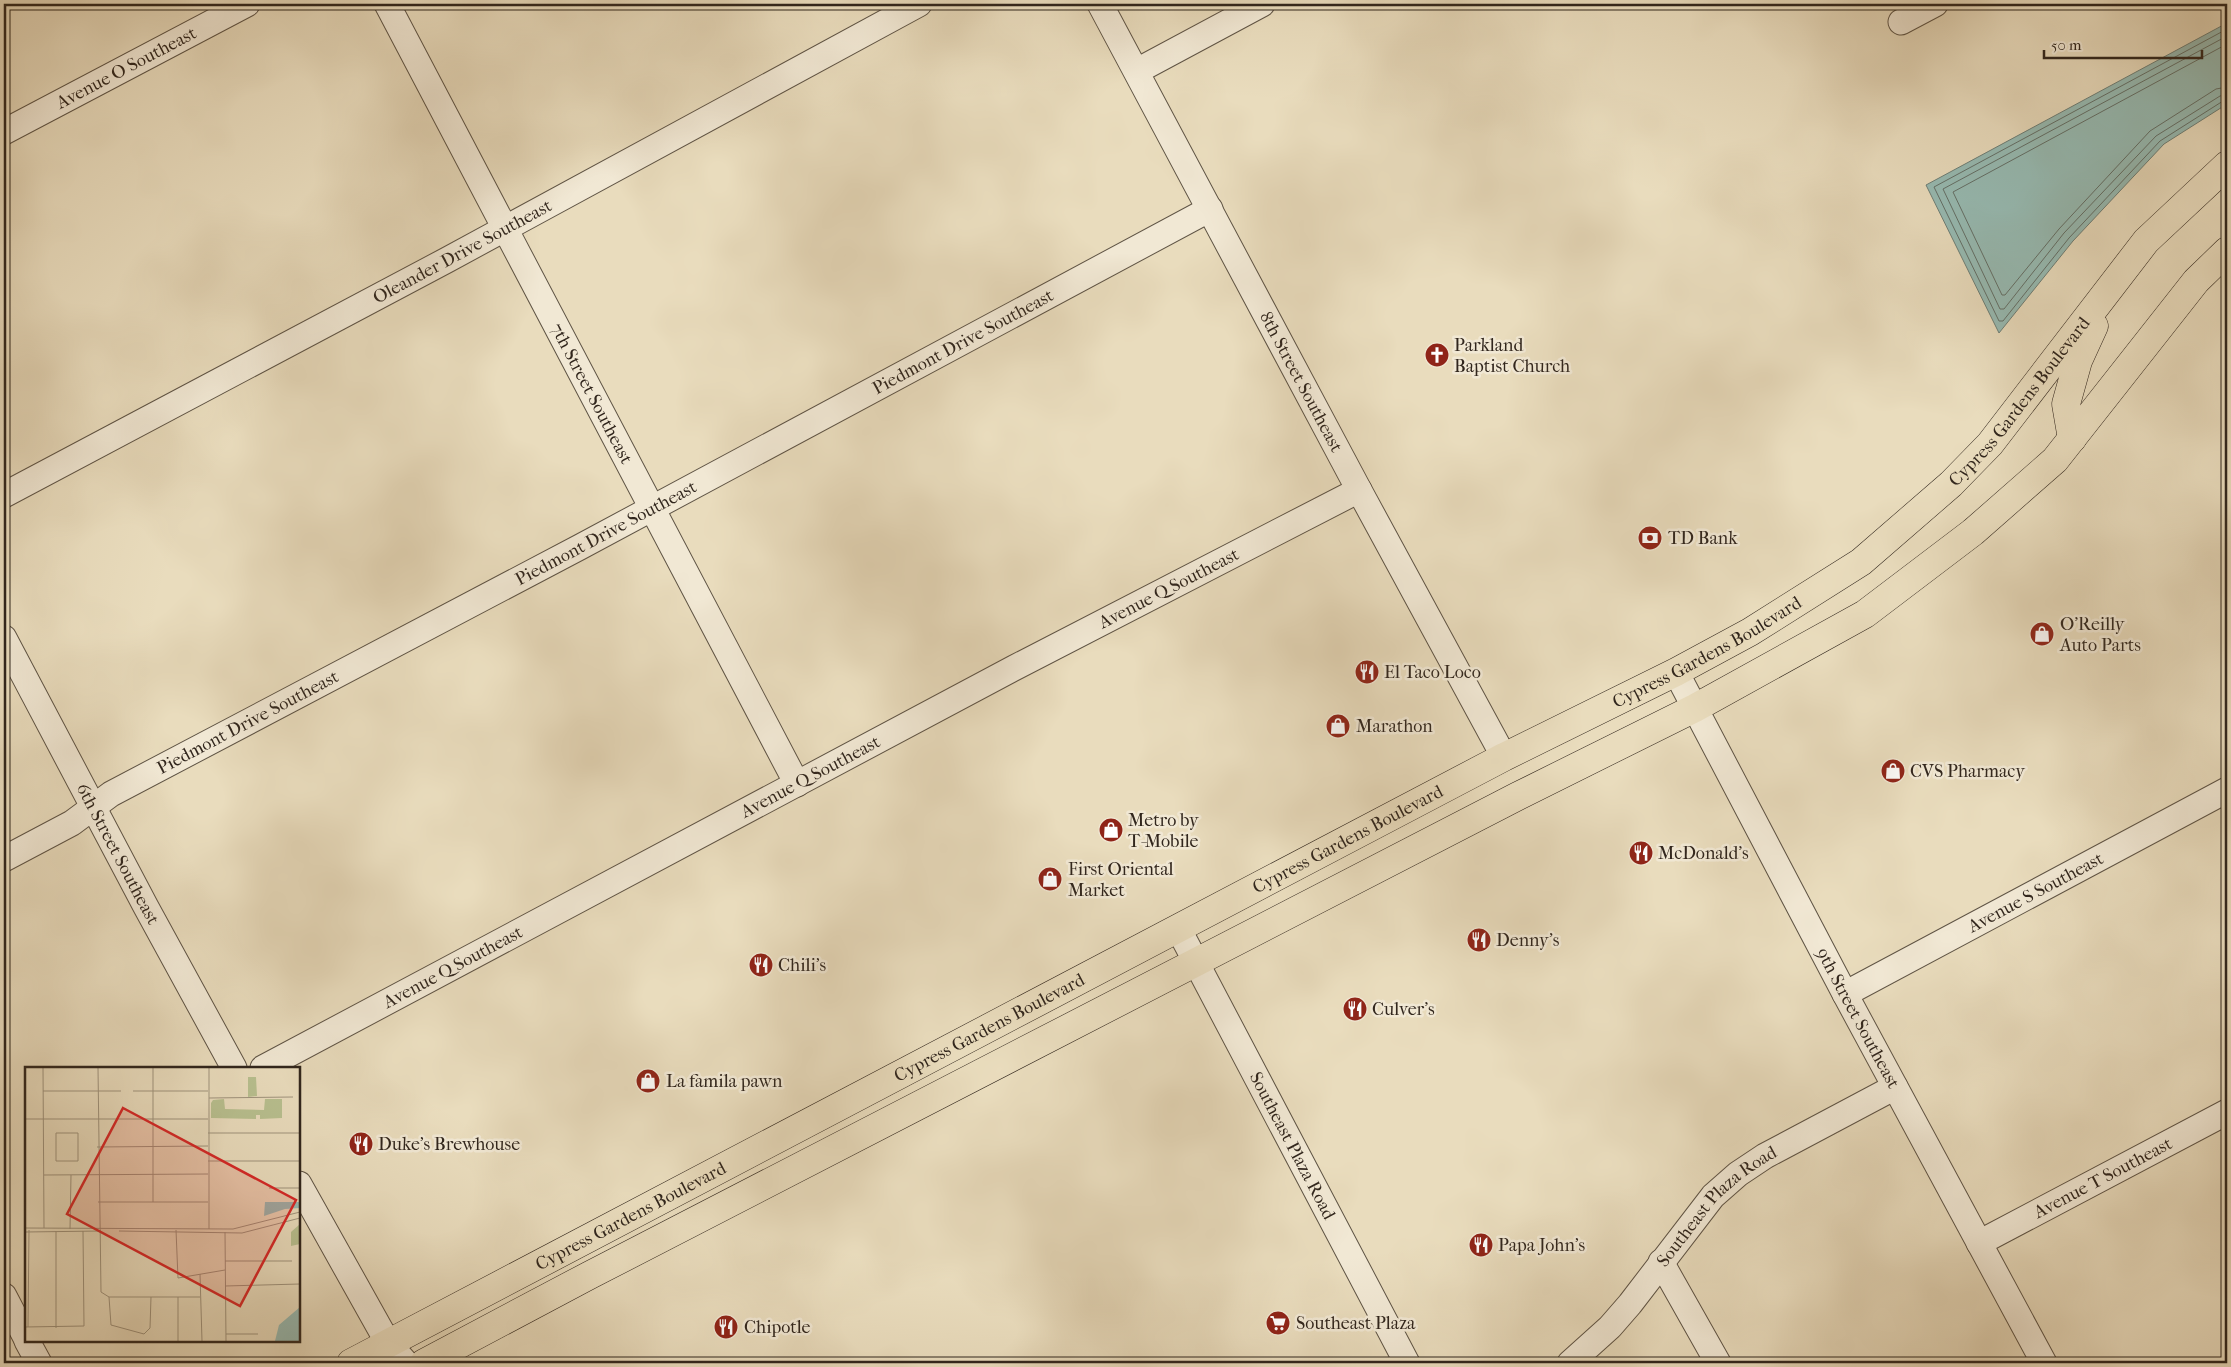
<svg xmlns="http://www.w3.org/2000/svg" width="2231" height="1367" viewBox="0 0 2231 1367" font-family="'IM FELL French Canon',serif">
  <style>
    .water { fill: #97bbb3; stroke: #6e7f77 }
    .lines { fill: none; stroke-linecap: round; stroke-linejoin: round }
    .shore { stroke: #647068; stroke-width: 1 }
    .minor-casing { stroke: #5f5445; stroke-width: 27 }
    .major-casing { stroke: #31261d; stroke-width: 29 }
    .minor { stroke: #f1e8d4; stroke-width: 25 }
    .major { stroke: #e9dcbd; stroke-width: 28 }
    .labels { text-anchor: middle; stroke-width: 5; stroke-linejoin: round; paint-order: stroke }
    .street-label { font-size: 18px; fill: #31261d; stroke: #f1e8d4 }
    .poi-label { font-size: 18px; fill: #31261d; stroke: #f1e8d4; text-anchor: start }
    .inset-road { fill: none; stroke: #9f937d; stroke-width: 1 }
    .view { fill: #d62828; fill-opacity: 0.15; stroke: #d62828; stroke-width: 2.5 }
    .inset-edge { fill: none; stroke: #31261d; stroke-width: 2.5 }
  </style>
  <rect width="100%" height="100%" fill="#e9dcbd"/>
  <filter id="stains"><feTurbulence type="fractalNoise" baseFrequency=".004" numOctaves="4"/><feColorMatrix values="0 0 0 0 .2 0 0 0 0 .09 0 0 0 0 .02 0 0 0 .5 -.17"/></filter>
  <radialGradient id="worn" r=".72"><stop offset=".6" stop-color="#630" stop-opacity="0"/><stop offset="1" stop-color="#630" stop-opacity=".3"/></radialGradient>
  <path class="water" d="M2227,23V104L2164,144L2073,241L1999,333L1926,185Z"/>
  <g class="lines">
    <path class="shore" d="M2227,29L1934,187L1999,321H2003L2069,238L2160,141L2223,101H2227
      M2227,36L1943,189L2000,309H2004L2064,233L2156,136L2220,96L2227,94
      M2227,44L1953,192L2002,295H2005L2059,229L2150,131L2216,89L2227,87"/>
    <defs>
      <g id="minor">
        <path id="s1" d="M387,4L797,784"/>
        <path id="s2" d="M1100,4L1359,490L1504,757"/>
        <path d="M1901,22L1935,4"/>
        <path d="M1137,71L1262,4"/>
        <path id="s3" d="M4,132L247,4"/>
        <path id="s4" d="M4,495L447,260L919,4"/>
        <path id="s5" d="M4,638L146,907L234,1068"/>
        <path id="s6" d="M1676,672L1845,994L2044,1363"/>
        <path id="s7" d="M4,859L72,823L111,794L580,547L1210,209"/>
        <path id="s8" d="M1178,928L1407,1363"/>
        <path id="s9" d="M1845,994L2227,790"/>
        <path id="s10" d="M263,1068L1014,668L1359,490"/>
        <path d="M299,1184L388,1343L406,1363"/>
        <path id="s11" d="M1979,1243L2227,1112"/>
        <path d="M1661,1262L1718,1363"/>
        <path d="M4,1296L26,1338"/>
        <path d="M27,1341L39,1363"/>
        <path id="s12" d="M1570,1363L1610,1327L1630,1304L1713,1196L1738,1174L1765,1156L1895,1087"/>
      </g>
      <g id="major">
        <path d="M2072,439L2066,404L2078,361L2094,326"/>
        <path id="s13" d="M351,1363L1504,757L1676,672L1750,632L1861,562L1951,484L1990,444L2146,241L2227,165"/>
        <path d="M424,1363L590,1275L1518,796L1695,708L1865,614L1973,532L2055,460L2196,281L2227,251"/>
      </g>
    </defs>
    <use href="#minor" class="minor-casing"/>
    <use href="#major" class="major-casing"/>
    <use href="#minor" class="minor"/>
    <use href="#major" class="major"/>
  </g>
  <defs>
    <symbol id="church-disc" viewBox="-11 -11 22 22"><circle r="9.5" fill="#8f2418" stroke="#f1e8d4"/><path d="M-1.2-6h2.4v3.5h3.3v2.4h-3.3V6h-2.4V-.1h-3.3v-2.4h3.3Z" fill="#fff"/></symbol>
    <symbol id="bank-disc" viewBox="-11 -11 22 22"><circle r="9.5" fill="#8f2418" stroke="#f1e8d4"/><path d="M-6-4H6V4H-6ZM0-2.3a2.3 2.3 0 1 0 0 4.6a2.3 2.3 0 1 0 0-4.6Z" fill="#fff"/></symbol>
    <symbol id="shop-disc" viewBox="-11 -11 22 22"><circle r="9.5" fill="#8f2418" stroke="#f1e8d4"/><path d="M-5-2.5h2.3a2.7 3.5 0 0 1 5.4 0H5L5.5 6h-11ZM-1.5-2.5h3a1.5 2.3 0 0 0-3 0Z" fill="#fff"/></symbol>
    <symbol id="restaurant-disc" viewBox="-11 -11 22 22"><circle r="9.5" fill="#8f2418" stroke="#f1e8d4"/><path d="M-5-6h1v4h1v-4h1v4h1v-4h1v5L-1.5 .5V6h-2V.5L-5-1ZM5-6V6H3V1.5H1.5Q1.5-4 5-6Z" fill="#fff"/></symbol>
    <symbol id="supermarket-disc" viewBox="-11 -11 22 22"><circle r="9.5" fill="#8f2418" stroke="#f1e8d4"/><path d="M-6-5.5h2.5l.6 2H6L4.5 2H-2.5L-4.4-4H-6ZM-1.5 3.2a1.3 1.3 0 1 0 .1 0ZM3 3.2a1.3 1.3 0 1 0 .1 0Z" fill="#fff"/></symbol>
  </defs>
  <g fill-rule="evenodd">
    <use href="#church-disc" x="1423" y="341" width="28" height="28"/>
    <use href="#bank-disc" x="1636" y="524" width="28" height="28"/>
    <use href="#shop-disc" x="2028" y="620" width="28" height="28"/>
    <use href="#restaurant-disc" x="1353" y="658" width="28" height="28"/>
    <use href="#shop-disc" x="1324" y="712" width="28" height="28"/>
    <use href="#shop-disc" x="1879" y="757" width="28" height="28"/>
    <use href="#shop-disc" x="1097" y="816" width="28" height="28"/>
    <use href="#restaurant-disc" x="1627" y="839" width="28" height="28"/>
    <use href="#shop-disc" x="1036" y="865" width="28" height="28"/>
    <use href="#restaurant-disc" x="1465" y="926" width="28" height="28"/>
    <use href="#restaurant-disc" x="747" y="951" width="28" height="28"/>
    <use href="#restaurant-disc" x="1341" y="995" width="28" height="28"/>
    <use href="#shop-disc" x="634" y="1067" width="28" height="28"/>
    <use href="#restaurant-disc" x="347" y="1130" width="28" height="28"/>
    <use href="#restaurant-disc" x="1467" y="1231" width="28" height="28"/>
    <use href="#supermarket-disc" x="1264" y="1309" width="28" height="28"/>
    <use href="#restaurant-disc" x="712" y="1313" width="28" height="28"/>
  </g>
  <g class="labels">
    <g class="street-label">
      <text dy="6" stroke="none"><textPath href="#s3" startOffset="138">Avenue O Southeast</textPath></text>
      <text dy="6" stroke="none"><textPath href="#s4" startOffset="519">Oleander Drive Southeast</textPath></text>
      <text dy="6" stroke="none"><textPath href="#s7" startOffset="1090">Piedmont Drive Southeast</textPath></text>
      <text dy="6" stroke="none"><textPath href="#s2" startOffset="428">8th Street Southeast</textPath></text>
      <text dy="6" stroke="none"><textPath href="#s1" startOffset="440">7th Street Southeast</textPath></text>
      <text dy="6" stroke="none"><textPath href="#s13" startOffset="1936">Cypress Gardens Boulevard</textPath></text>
      <text dy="6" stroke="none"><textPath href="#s7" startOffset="685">Piedmont Drive Southeast</textPath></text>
      <text dy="6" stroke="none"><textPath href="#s10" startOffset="1025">Avenue Q Southeast</textPath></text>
      <text dy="6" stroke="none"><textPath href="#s13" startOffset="1531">Cypress Gardens Boulevard</textPath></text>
      <text dy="6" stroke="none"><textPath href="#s7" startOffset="280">Piedmont Drive Southeast</textPath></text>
      <text dy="6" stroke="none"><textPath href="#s10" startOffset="620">Avenue Q Southeast</textPath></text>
      <text dy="6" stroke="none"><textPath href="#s13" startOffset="1126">Cypress Gardens Boulevard</textPath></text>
      <text dy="6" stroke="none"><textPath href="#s5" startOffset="244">6th Street Southeast</textPath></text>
      <text dy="6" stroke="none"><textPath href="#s9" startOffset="216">Avenue S Southeast</textPath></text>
      <text dy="6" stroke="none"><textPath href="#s10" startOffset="215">Avenue Q Southeast</textPath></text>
      <text dy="6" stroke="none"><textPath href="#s6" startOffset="391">9th Street Southeast</textPath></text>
      <text dy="6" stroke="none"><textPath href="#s13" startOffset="721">Cypress Gardens Boulevard</textPath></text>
      <text dy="6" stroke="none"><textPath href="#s8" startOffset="246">Southeast Plaza Road</textPath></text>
      <text dy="6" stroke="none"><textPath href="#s11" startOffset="140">Avenue T Southeast</textPath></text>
      <text dy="6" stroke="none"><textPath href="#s12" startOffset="216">Southeast Plaza Road</textPath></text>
      <text dy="6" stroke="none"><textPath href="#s13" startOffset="316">Cypress Gardens Boulevard</textPath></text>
    </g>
    <g class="poi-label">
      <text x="1454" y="351">Parkland<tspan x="1454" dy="21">Baptist Church</tspan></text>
      <text x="1668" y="544">TD Bank</text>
      <text x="2060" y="630">O'Reilly<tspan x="2060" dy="21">Auto Parts</tspan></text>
      <text x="1384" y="678">El Taco Loco</text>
      <text x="1356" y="732">Marathon</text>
      <text x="1910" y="777">CVS Pharmacy</text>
      <text x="1128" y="826">Metro by<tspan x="1128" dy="21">T-Mobile</tspan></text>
      <text x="1658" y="859">McDonald's</text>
      <text x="1068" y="875">First Oriental<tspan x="1068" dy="21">Market</tspan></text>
      <text x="1496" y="946">Denny's</text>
      <text x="778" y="971">Chili's</text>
      <text x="1372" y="1015">Culver's</text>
      <text x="666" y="1087">La famila pawn</text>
      <text x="378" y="1150">Duke's Brewhouse</text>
      <text x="1498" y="1251">Papa John's</text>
      <text x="1296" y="1329">Southeast Plaza</text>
      <text x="744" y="1333">Chipotle</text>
    </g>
  </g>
  <g transform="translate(25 1067)">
    <rect width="275" height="275" fill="#e9dcbd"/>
    <path d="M223,10H231L232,29L223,30ZM199,32L200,42L239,43L240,32H257V51L235,52V48H231V52L186,51V36L188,33ZM275,157V177L266,179V165Z" fill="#b8c090"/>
    <path d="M240,135H275V141L260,142L239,149ZM275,240V274H250L254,258Z" fill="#97bbb3"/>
    <path class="inset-road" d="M18,1L19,161M73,1L76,225L84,230H175M184,1V162M18,24H96M108,24H183M184,31L268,30M0,52H183M31,66H53V94H31ZM183,66H275M72,80L183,79M183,94H275M19,108L183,107M244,121H275M73,135H183M128,135V1M0,161L208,162L275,145M45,162L46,108M151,163L153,211L200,203M31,164V261M94,164L217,166L275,151M0,165L76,164M200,165L201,274M200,194H267M175,207L177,274M200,219L275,217M84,230L86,258L119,267L125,261L126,230M153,230V274M0,260L59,259L58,164M3,260L4,163M201,267H233"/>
    <path class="view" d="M98,41L271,133L215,239L42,147Z"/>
    <rect width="275" height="275" class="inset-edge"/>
  </g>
  <rect width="2231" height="1367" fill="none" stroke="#e9dcbd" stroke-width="20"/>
  <rect x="5" y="5" width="2221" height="1357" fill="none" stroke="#31261d" stroke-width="2.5"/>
  <rect x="10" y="10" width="2211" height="1347" fill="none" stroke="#31261d"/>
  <path d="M2044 50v8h158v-8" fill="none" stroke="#31261d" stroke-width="2.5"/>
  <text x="2051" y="50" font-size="15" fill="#31261d" stroke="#f1e8d4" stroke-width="4" paint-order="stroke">50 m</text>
  <rect width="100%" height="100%" filter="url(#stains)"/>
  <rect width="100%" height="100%" fill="url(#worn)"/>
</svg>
